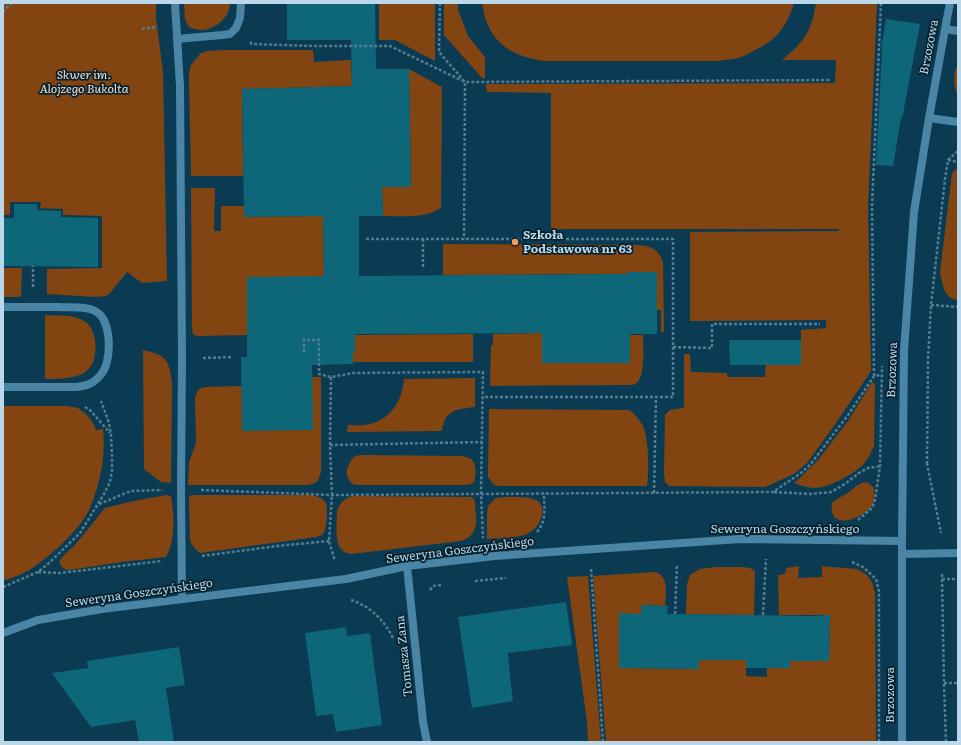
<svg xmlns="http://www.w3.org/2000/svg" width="961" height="745" viewBox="0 0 961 745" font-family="Literata,serif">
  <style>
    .green { fill: #824512 }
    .building { fill: #0e6778 }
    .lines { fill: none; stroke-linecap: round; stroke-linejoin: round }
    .path { stroke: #537c91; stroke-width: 2.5; stroke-dasharray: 3 2; stroke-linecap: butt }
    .service { stroke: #4a85a6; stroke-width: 8 }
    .minor { stroke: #4a85a6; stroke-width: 8 }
    .tertiary { stroke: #4a85a6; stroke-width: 8 }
    .poi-dot { fill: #fd9c55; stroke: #07212e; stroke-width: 1.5 }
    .labels { text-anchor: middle; stroke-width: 3.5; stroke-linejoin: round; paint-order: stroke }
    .street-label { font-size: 12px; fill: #bad8ea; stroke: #07212e }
    .park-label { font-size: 12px; font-style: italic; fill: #f5dccc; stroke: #07212e }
    .poi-label { font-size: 12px; font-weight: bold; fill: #bad8ea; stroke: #07212e; text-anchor: start }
  </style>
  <rect width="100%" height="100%" fill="#0b3b52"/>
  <path class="green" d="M3,3H156V18L163,72L167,281L142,283L127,272L110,293L106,296L95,297L47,294V269L102,268V216L63,215V209L40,208L41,202H10V215H3Z
    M184,3H230C230,17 216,29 202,30C198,30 193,28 189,27L185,20Z
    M379,3H435V61L395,40H379Z
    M444,3H458V10L468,36L485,57V78H482L444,35Z
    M482,3H794C786,28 777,40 753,51C747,55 740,58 733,59C728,60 722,60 717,61H545C509,56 487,41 482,3Z
    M816,3H877L868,207L871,371L834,426L807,463L794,474L765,487L669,486L665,482L664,473L665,415L670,410L683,408L684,406V354H690L691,372L727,373V377H765L766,365H801V330L826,328V320L690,321V232L838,231L839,229H551V93L487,92L486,84L835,83L836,60H782C804,42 812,31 816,3Z
    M226,50H313L314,62L351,60L352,86L242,89L243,176H191L189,82V74L191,65L200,54L207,51Z
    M958,63V96C953,84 953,75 958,63Z
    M409,69L442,87L441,208C424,219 402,216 383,216L382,187L411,186Z
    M958,167V301L949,297L944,290L940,273L952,173Z
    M191,188H215L214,231H221V206H244V217L323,216L324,276L247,335L197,336L193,334L192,328Z
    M443,244L639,245C651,246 660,250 663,263L664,332H661V310H657L656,272H627V274L443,275Z
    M3,268H22L21,296L18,297H3Z
    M45,315C59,316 76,314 87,323C97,332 98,355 91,366C89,369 85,373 82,374C70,379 57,379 45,379Z
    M542,333V363H630V335H643C643,345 646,379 635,384C634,385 630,385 629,385L490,386L491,345H493V334Z
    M473,334V362H353V352H355V335Z
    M143,350C166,355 169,359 172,382L171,483L161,482L144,469Z
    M312,377H321V472C318,481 318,483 308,485H188L189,462L196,443L195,398L196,394L199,389L205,387L242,386Z
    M475,378V407C457,409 444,410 442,431L347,432L348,425C353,425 359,426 364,425C389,422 402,403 404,379Z
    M872,382L874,383L875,385L874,446C871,453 868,459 863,465C853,474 829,488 815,488C808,488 800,485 794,483L801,477L818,460L848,421Z
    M3,406H68L78,408L86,414L92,421L96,430L103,429C106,456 100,485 89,510C79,531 50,556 31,569C23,574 12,578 3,581Z
    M489,409L629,410C634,413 640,420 643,426C649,440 649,471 647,486H500L494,485L488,477Z
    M361,455L461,456C464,457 468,457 471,459C477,464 476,475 474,482L471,484L466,485H357L353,484C345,478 345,469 351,461C351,460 354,457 355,456C356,456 361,455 361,455Z
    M867,482L871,485L874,488C874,493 875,499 873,504C866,518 827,533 832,503C836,499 841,497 846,494C854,490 856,483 867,482Z
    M166,495L171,496C174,516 176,538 166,557L122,562L69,570H66L61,566L59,562L63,556L75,545L105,508L134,501Z
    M191,495H312C317,496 323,498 326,503C328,509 327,531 322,535C321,536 317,536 316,537L200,553C195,549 192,546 190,540L189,498Z
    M352,496L471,497L474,499L475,503C476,520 480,535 461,541L351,554C348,553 344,553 342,550C334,543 337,521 337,511C340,503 344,499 352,496Z
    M505,497C513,497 529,496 536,500C549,507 540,527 529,533C521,538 497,538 487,539V514L488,506L496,498Z
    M799,566L798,578L822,577V566L857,569L867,575L872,582L875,593L876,742H606L593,576L656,572C669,577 666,594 665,606L641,605V614H619V668L698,669L699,660H746V676L767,677V668H789V661H829L830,615H779L778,575L785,574L786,568Z
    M715,567H742L750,568L755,571L754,615L686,614L687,584L690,575L700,569Z
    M588,576L601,742H588L587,722L567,577Z"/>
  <path class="building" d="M287,3H375L376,69H409L411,187H382L383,216H359V276L627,274V272H657V334H630V363H542V333L355,334V352H353V364L312,365L313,430L242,431L241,357H247V277L324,276L323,216L244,217L242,89L352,86L351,40H287Z
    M886,19L920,24L902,119L901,118L893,166L876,165L882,49H881Z
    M14,204H37V210L61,211V217L98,218V267L3,266V218H14Z
    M729,340H801V365H730Z
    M566,602L572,645L508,653L510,677L513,701L472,708L458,617Z
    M641,605L668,606L667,614L811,616L830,615L829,661H790V668H746V660H699V669L619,668V613L641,614Z
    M346,627L347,636L370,633L382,725L336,732L333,714L316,716L305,633Z
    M179,647L185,685L166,688L174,742H139L135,720L91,727L52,673L88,668L87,661Z"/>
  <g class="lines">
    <path class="path" d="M440,3L439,52L465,82L830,80
      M3,12L12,3
      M142,29L157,27
      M250,42L252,44L313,46H390L465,82L464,239
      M948,160L958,151
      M366,239H673V397H483
      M423,239V268
      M33,287V266
      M931,305L958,307
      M673,347L712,348V324H820
      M304,352V340H319V374L331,377L353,373L483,372L481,493L483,538
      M203,358L232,357
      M874,376L872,206L881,3
      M331,377L330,445L332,495L329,541L335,561
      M85,407L90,410L110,433
      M330,445L482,442
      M926,464H927L941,533
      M927,464L928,359L931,305L945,179L948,160L958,162
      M201,490L332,495L773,492L801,473L810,465L848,415L874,376L881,375
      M774,492L810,494L831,492L845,484L859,473L868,468L881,466
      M654,493L656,397
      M99,504L131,491L162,490
      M858,520L872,508L875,500L880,466L882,366
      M537,532C547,520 544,508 544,493
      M202,556L277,546L329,541
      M852,562L863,567L876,579L879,591V742
      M591,569L603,742
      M38,572L60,573L162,561
      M942,574V579H958
      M942,579L944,683L946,742
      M475,581L506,578
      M3,587L38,572L49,563L80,533L104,494L110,482L112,471V456L111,435L109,423L101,401
      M430,590L433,586L441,585
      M351,600C370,606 384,620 393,638
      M675,614L677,564
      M763,615L766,559
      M944,683H958"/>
    <path class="service" d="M175,3L180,86L182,358L181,490L182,599
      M945,29L958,31
      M177,39L222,35L230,34L236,28L240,18L241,3
      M3,307C22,307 40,307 59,307C70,308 85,306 95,311C112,319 112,360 102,373C95,383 87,386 76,387H3"/>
    <path class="minor" d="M929,118L958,122
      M902,554L958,553
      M407,566L423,722L427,742
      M3,633L38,620L102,609L346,579L407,566L495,556L740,539L902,541"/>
    <path class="tertiary" d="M902,742V541L904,351L914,212L929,118L945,29L950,3"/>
  </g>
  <circle class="poi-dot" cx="515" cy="242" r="4"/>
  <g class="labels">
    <g class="street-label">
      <text transform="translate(929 47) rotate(-79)" y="4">Brzozowa</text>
      <text transform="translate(892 370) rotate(-88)" y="4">Brzozowa</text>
      <text x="785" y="533">Seweryna Goszczyńskiego</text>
      <text transform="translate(460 550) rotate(-7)" y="4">Seweryna Goszczyńskiego</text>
      <text transform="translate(139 593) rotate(-8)" y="4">Seweryna Goszczyńskiego</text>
      <text transform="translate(404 656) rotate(-96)" y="4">Tomasza Zana</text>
      <text transform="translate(890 695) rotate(-90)" y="4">Brzozowa</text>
    </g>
    <g class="park-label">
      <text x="84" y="79">Skwer im.<tspan x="84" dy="14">Alojzego Bukolta</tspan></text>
    </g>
    <g class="poi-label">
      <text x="523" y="239">Szkoła<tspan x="523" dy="14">Podstawowa nr 63</tspan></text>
    </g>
  </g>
  <rect width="961" height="745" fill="none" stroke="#bad8ea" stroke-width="8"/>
</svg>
